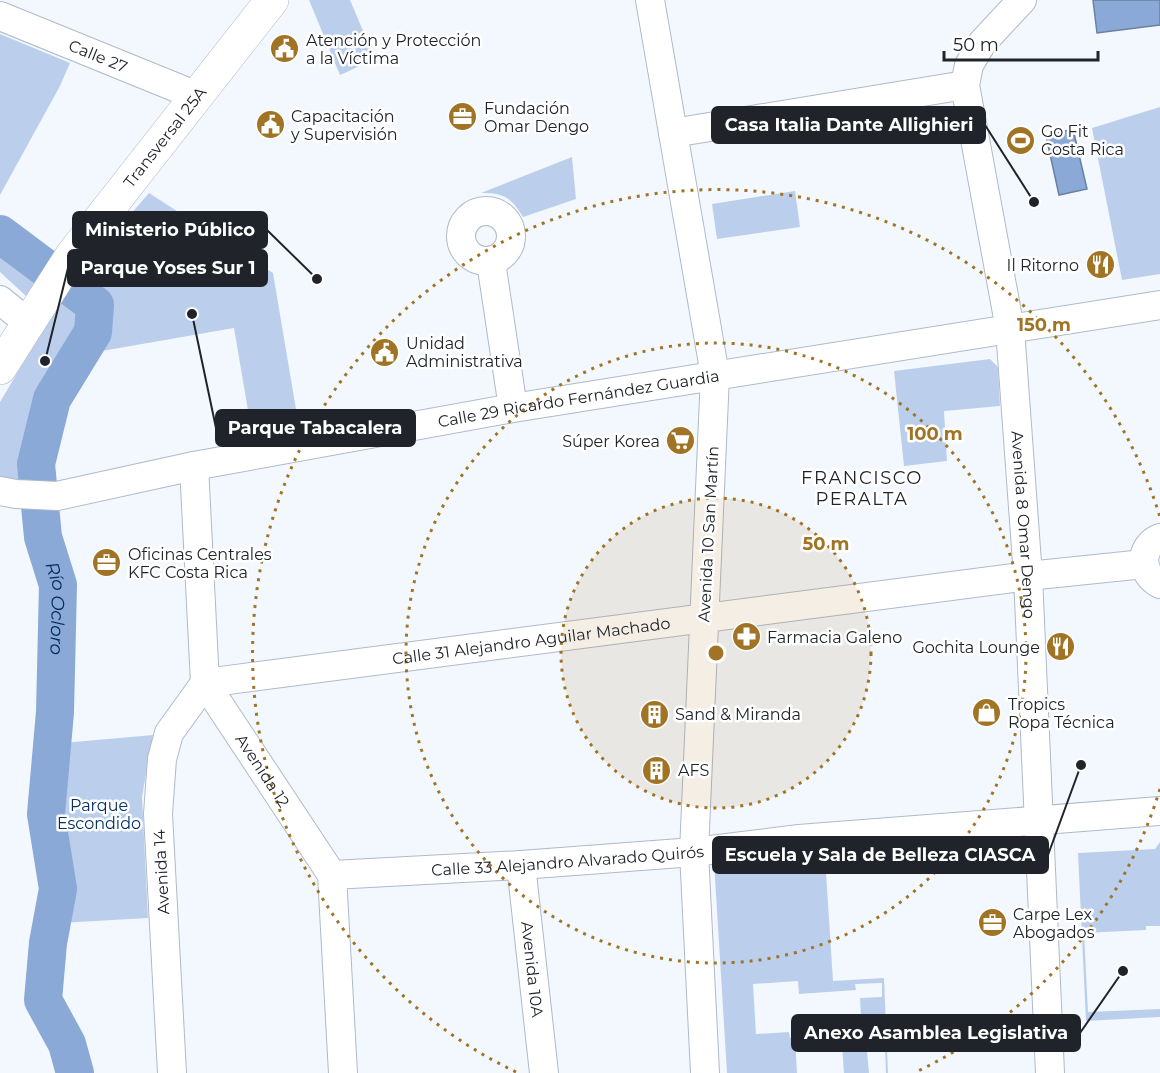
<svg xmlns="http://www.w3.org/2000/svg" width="1160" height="1073" viewBox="0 0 1160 1073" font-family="Montserrat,sans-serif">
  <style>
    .green { fill: #bbcfec }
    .water { fill: #8aa9d6; stroke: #6a81a2; stroke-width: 1.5 }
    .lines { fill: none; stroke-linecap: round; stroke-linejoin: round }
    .river { stroke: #8aa9d6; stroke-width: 38 }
    .minor-casing { stroke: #afbac9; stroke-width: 30 }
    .major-casing { stroke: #afbac9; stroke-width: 34 }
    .minor { stroke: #fff; stroke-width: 28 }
    .major { stroke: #fff; stroke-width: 33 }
    .ring { fill: none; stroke: #a17425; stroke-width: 3; stroke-dasharray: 3 6 }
    .labels { text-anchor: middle; stroke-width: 5; stroke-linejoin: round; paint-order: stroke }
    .poi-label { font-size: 16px; fill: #20242a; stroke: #fff; text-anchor: start }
    .street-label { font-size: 16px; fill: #20242a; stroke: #fff }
    .park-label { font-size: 16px; fill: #052f64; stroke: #fff }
    .neighbourhood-label { font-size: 18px; letter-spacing: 1.5px; fill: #20242a; stroke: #fff }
    .water-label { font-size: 18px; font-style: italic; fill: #00295d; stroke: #fff }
    .centre { fill: #a17425; stroke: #fff; stroke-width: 3 }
    .ring-label { font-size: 18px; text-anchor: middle; font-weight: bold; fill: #a17425; stroke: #fff; stroke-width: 5; stroke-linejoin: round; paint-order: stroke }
    .leader { fill: none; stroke: #20242a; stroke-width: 2 }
    .callout-dot { fill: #20242a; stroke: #fff; stroke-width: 2 }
    .callout { fill: #20242a; stroke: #20242a; stroke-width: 2 }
    .callout-label { font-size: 18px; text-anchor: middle; font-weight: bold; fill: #fff }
  </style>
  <rect width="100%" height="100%" fill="#f3f8fe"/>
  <path class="green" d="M309,0H350L375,59L340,75Z
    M0,34L70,63L60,86L0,195Z
    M1160,107V274L1122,280L1092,128Z
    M572,157L576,199L523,217C511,197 504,193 481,193Z
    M795,191L800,227L717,239L712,204Z
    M149,193L273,273L300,433L253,440L234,328L96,352L102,328L104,300L76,278Z
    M0,219L53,257L26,296L0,272Z
    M65,293L85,308L86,326L44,396L30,467V482L0,478V402Z
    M990,359L998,367L1000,406L944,411L947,461L904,466L894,371Z
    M153,735L142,797L148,918L60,923L68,889L55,815L63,743Z
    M1160,842V926H1146V930L1084,933L1088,1012L1160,1009V1017L1086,1021L1078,853L1155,849Z
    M825,857L833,981L884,978L888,1073H886L884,1017L861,1018L860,998L882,997V983L855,984L856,990L799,994L798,981L753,984L756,1034L789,1032L790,1038H795L797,1073H727L714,862Z
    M876,1024L878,1051L867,1052L869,1073H844L841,1032L863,1030V1025Z"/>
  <path class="water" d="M1093,0H1160V25L1097,33Z
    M1073,129L1087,189L1059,195L1046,136Z"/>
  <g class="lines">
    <path class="river" id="s1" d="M0,234L95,305L93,332L52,399L36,464L43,537L58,585L55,712L46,814L58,889L48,943L43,1000L67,1044L75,1073"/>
    <defs>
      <g id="minor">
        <path d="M650,0L715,375L694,852L705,1073"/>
        <path id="s2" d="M1022,0L982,43L969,65L965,85L1010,329L1028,576L1050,1073"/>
        <path id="s3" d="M0,16L197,96"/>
        <path d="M673,133L965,85"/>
        <circle cx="486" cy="236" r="25"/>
        <path d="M491,262L513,408"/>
        <path d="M0,300L27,322"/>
        <path id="s4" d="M194,466L205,683L332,875L343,1073"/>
        <path id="s5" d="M0,491L16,494L57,496L194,466L513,408L1160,305"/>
        <path d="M1160,538C1138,547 1140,574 1160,584"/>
        <path id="s6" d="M521,865L544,1073"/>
        <path id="s7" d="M332,875L521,865L694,852L799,839L1160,811"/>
        <path id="s8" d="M172,1073L158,814L162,759L169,733L205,683L1028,576L1144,564"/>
      </g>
      <g id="major">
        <path id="s9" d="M0,368L72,255L272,0"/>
      </g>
    </defs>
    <use href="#minor" class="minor-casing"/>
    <use href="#major" class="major-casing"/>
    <use href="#minor" class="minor"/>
    <use href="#major" class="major"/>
  </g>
  <circle cx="716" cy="653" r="155" fill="#a17425" fill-opacity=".12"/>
  <g class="ring">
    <circle cx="716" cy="653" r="155"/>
    <circle cx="716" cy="653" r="310"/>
    <path d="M1160 789A464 464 0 0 1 916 1072M516 1072A464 464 0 1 1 1160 517"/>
  </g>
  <defs>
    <symbol id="civic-disc" viewBox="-11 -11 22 22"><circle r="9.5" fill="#a17425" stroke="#fff"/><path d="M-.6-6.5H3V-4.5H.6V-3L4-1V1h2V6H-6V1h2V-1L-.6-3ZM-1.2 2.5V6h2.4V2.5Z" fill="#fff"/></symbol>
    <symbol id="office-disc" viewBox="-11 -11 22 22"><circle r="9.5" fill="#a17425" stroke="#fff"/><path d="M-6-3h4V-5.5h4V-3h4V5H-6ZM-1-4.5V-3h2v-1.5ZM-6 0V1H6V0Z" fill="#fff"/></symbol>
    <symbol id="stadium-disc" viewBox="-11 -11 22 22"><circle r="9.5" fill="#a17425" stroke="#fff"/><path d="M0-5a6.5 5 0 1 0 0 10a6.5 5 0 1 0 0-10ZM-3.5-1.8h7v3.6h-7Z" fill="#fff"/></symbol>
    <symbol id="restaurant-disc" viewBox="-11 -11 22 22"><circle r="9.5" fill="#a17425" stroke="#fff"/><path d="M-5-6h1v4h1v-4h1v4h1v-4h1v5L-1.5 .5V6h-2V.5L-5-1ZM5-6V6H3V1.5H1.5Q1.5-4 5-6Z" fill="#fff"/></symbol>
    <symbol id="supermarket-disc" viewBox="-11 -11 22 22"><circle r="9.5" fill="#a17425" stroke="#fff"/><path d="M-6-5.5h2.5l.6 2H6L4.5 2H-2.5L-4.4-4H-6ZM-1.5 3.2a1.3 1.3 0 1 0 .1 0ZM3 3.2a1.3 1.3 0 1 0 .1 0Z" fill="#fff"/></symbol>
    <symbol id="pharmacy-disc" viewBox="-11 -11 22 22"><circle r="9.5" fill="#a17425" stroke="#fff"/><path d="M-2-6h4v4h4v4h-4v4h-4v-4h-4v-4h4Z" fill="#fff"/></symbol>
    <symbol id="shop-disc" viewBox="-11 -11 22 22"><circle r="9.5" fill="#a17425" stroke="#fff"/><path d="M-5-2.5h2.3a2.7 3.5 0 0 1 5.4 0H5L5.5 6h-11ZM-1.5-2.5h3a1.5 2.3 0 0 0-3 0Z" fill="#fff"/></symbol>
    <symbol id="building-disc" viewBox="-11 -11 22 22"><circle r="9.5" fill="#a17425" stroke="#fff"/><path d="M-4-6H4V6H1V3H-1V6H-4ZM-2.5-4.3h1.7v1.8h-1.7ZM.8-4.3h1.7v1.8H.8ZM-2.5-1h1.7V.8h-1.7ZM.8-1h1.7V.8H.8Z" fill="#fff"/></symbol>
  </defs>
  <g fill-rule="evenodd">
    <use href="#civic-disc" x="268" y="32" width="33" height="33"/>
    <use href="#office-disc" x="446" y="100" width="33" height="33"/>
    <use href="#civic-disc" x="254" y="108" width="33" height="33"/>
    <use href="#stadium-disc" x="1004" y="124" width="33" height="33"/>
    <use href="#restaurant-disc" x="1084" y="248" width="33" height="33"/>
    <use href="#civic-disc" x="368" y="336" width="33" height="33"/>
    <use href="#supermarket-disc" x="664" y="424" width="33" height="33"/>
    <use href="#office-disc" x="90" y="546" width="33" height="33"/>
    <use href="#pharmacy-disc" x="730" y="620" width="33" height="33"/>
    <use href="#restaurant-disc" x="1044" y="630" width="33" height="33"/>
    <use href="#shop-disc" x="970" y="696" width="33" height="33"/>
    <use href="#building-disc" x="638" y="698" width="33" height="33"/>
    <use href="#building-disc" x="640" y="754" width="33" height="33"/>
    <use href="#office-disc" x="976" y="906" width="33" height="33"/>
  </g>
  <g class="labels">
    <g class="poi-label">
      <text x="306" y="46">Atención y Protección<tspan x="306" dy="18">a la Víctima</tspan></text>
      <text x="484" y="114">Fundación<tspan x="484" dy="18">Omar Dengo</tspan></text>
      <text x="291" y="122">Capacitación<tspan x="291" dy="18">y Supervisión</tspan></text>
      <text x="1041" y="137">Go Fit<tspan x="1041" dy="18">Costa Rica</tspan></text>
      <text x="1079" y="271" text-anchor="end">Il Ritorno</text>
      <text x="406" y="349">Unidad<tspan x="406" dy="18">Administrativa</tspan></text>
      <text x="660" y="447" text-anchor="end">Súper Korea</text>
      <text x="128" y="560">Oficinas Centrales<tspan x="128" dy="18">KFC Costa Rica</tspan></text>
      <text x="767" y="643">Farmacia Galeno</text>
      <text x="1040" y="653" text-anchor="end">Gochita Lounge</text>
      <text x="1008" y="710">Tropics<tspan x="1008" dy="18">Ropa Técnica</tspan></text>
      <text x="675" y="720">Sand &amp; Miranda</text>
      <text x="678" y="776">AFS</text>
      <text x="1013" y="920">Carpe Lex<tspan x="1013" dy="18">Abogados</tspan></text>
    </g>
    <g class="street-label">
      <text dy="6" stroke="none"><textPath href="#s3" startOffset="106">Calle 27</textPath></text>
      <text dy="6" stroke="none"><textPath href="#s9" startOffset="284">Transversal 25A</textPath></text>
      <text dy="6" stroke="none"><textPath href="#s5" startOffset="588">Calle 29 Ricardo Fernández Guardia</textPath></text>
      <text dy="6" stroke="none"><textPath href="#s2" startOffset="549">Avenida 8 Omar Dengo</textPath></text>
      <text transform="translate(708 534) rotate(-87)" y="6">Avenida 10 San Martín</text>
      <text dy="6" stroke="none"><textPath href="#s8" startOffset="732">Calle 31 Alejandro Aguilar Machado</textPath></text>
      <text dy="6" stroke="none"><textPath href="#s4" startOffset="322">Avenida 12</textPath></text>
      <text dy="6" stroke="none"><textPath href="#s7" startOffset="236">Calle 33 Alejandro Alvarado Quirós</textPath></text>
      <text transform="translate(161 872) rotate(-93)" y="6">Avenida 14</text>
      <text dy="6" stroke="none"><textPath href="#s6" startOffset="105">Avenida 10A</textPath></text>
    </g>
    <g class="park-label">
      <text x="99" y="811">Parque<tspan x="99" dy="18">Escondido</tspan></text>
    </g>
    <g class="neighbourhood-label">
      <text x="862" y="484">FRANCISCO<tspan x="862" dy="21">PERALTA</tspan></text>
    </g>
    <g class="water-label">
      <text dy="6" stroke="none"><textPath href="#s1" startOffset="438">Río Ocloro</textPath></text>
    </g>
  </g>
  <circle cx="716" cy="653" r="9" class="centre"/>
  <g class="ring-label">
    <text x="1044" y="331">150 m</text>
    <text x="935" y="440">100 m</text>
    <text x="826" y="550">50 m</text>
  </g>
  <path class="leader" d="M1034 202L985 125M317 279L267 230M45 361L68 268M192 314L216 428M1081 765L1048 855M1123 971L1080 1033"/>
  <g class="callout-dot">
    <circle cx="1034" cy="202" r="6"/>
    <circle cx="317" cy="279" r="6"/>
    <circle cx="45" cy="361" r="6"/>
    <circle cx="192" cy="314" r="6"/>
    <circle cx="1081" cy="765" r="6"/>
    <circle cx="1123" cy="971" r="6"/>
  </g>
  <g class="callout">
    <rect x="712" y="107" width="273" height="36" rx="6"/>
    <rect x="73" y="212" width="194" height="36" rx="6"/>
    <rect x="68" y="250" width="199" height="36" rx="6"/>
    <rect x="216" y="410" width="199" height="36" rx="6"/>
    <rect x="713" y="837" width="335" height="36" rx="6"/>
    <rect x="792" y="1015" width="288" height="36" rx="6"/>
  </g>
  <g class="callout-label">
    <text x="849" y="131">Casa Italia Dante Allighieri</text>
    <text x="170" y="236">Ministerio Público</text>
    <text x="168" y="274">Parque Yoses Sur 1</text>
    <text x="315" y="434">Parque Tabacalera</text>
    <text x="880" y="861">Escuela y Sala de Belleza CIASCA</text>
    <text x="936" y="1039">Anexo Asamblea Legislativa</text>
  </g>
  <path d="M944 51v9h154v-9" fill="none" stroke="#20242a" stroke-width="3"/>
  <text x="953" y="51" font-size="18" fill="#20242a" stroke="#ffffff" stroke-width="4.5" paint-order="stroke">50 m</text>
</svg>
